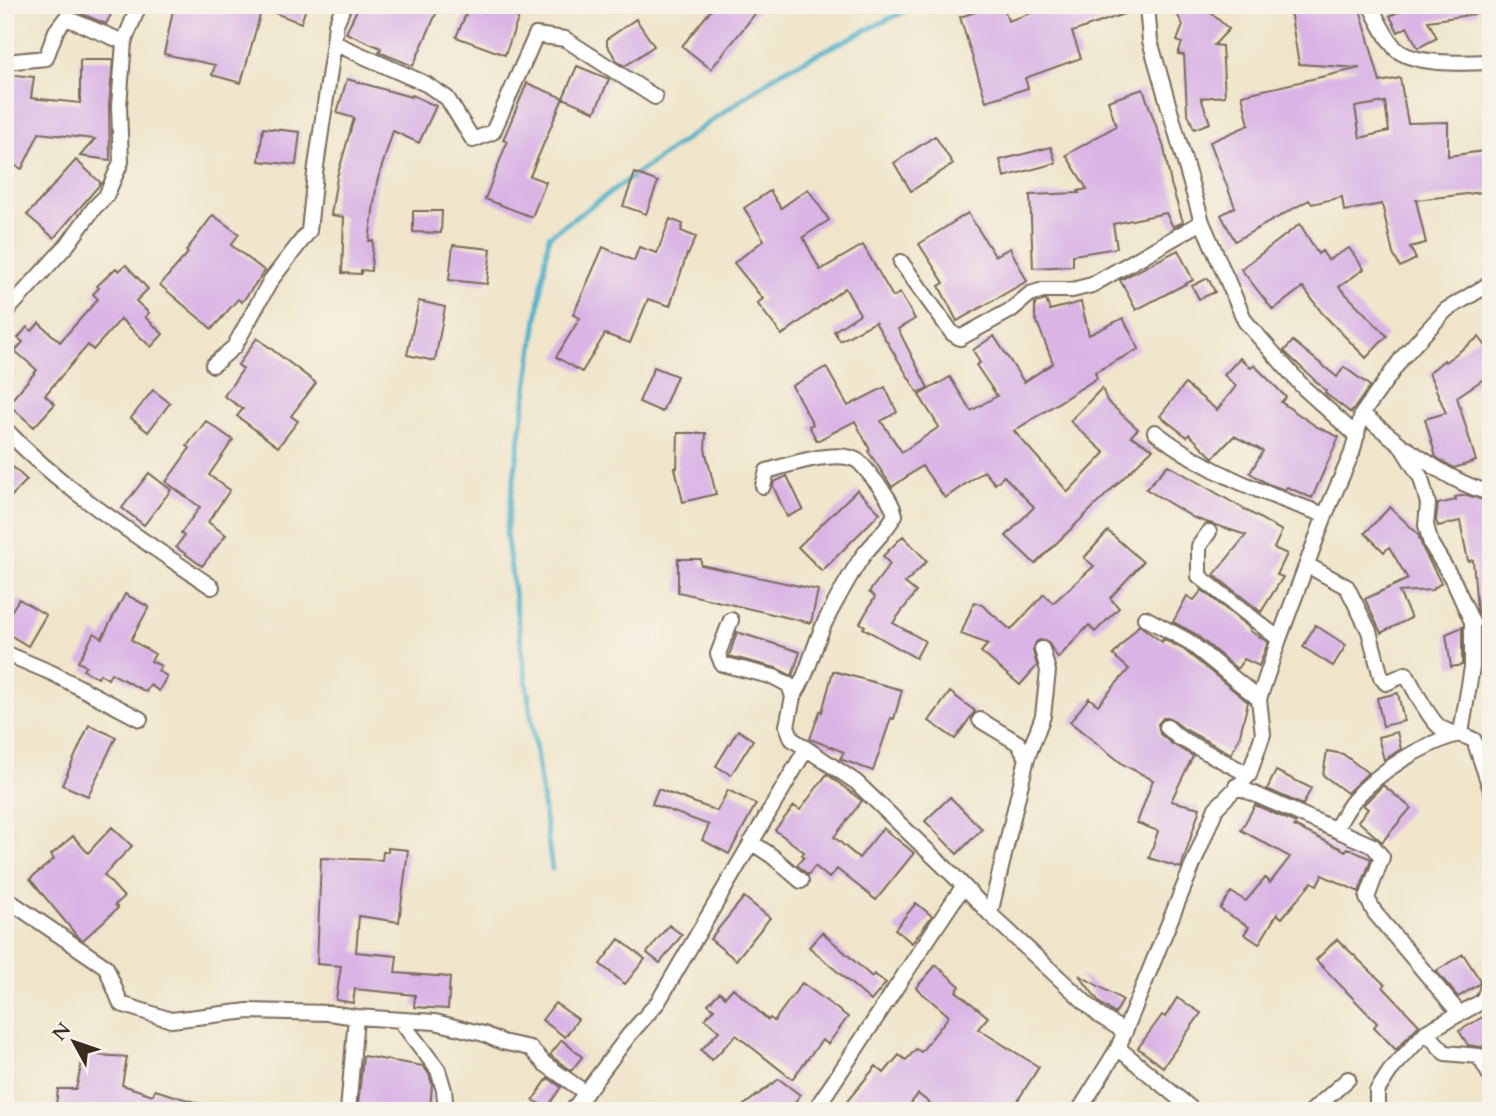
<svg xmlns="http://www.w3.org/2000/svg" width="1496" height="1116" viewBox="0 0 1496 1116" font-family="Cardo,serif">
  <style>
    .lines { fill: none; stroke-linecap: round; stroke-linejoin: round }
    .stream { stroke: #48aec7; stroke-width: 5 }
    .building { fill: #d9b4e5; fill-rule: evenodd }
    .street-casing { stroke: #7a6b5b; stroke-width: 18 }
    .street { stroke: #fff; stroke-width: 14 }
  </style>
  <rect width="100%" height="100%" fill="#f7f3e8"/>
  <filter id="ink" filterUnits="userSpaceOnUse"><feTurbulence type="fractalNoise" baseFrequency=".0143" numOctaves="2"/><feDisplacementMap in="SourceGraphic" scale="14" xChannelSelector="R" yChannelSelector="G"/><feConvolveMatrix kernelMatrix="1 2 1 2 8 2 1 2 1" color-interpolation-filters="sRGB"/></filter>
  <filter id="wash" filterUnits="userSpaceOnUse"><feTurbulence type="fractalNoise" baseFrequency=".00686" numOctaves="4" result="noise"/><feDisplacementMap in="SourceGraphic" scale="28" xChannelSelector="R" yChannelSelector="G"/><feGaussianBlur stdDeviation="1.57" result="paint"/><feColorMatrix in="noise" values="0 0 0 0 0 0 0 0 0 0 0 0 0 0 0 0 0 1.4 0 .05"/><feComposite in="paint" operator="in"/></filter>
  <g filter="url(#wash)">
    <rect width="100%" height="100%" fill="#f0e5cb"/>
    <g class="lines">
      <path class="stream" d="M552,869L506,533L549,236L779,73L917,5"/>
    </g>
    <g id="blocks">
      <path class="building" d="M61,5H116L106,24Z
        M174,5H307L301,23L262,8L241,83L212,75L215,65L164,54Z
        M359,5H440L413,66L379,52L381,48L346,33Z
        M470,5L485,12L488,5L519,16L505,55L456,37Z
        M715,5H762L711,69L682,46Z
        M997,5H1003L1008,21L1055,5H1137L1138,9L1072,32L1081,58L1025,78L1028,88L986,101L960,17Z
        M1172,5H1202L1229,29L1214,45L1222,46L1225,96L1201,98L1210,123L1194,129L1187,111L1184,55L1178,54L1182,43L1177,41L1183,25Z
        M1323,5H1341L1342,11L1359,5L1380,82L1400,78L1408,123L1448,122V156L1491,150V191L1416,200L1426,243L1410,247L1416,259L1400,267L1393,254L1382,204L1344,211L1342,197L1312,204L1309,200L1235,241L1221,215L1235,207L1210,142L1249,125L1242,95L1360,68L1299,64L1290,11ZM1385,102L1389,131L1360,138L1355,107Z
        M1411,5H1476L1477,14L1428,21L1437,38L1418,48L1407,27L1398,32L1390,16Z
        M636,19L654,46L625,66L618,62L607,45V39Z
        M80,60H113L109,105L110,160L80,156L95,139L39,133L22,169L5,161V74L34,77L31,98L80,103Z
        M577,66L609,79L595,112L563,98Z
        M347,79L411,97L412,95L436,106L419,143L393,131L377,182L369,241H373L371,271L361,270V274L342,273L344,217L331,215L337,177L354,118L337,113Z
        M527,83L563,98L530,176L546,182L532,217L485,199L507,142L503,140Z
        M1143,89L1164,148L1171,184L1183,222L1173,227L1166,213L1113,224L1117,248L1073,255V266L1033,268L1030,195L1079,193L1078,191L1087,189L1066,155L1116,126L1108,101Z
        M263,128L300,132L296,165L259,161Z
        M935,136L953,164L911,191L894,163Z
        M1051,147L1056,163L1004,177L1000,160Z
        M76,160L101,183L54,238L27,215Z
        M635,173L658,182L646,214L623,206Z
        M808,189L829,220L803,237L820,270L863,245L893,297L900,293L915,319L898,329L928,388L918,393L875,322L840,341L834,331L860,314L845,288L782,335L757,303L763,299L734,263L764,240L744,208L770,191L781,208Z
        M413,211H442L441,233L413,232Z
        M968,213L995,256L1010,248L1027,281L957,321L939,286L944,283L919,244Z
        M213,215L239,234L231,245L265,271L242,302L238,299L212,329L160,285L188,253L186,251Z
        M670,219L683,224L681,231L696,237L688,255L687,254L670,306L648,299L630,343L605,334L582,372L556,357L580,318L573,315L603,247L634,261L639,247L657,253Z
        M1300,224L1318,254L1322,251L1328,260L1349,248L1364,269L1339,287L1387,336L1366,358L1322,313L1303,287L1273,310L1241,269Z
        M453,245L491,249L487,284L449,280Z
        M1178,250L1193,280L1136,310L1120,280Z
        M126,265L148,289L136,301L149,313L145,317L163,334L151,347L121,319L93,350L88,345L45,395L55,404L34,427L8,404L37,370L15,351L23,342L18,338L27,327L32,331L39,323L60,342L98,299L93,294L99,288L97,286L116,268L119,271Z
        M1208,278L1215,292L1199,299L1192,286Z
        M1046,300L1050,310L1081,302L1089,335L1123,318L1139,349L1095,372L1097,378L1014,431L1068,492L1105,453L1070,421L1102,388L1107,401L1138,429L1131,436L1153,449L1035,564L1006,536L1034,507L1004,476L995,484L984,471L945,498L922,466L892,487L868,451L870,450L855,421L817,441L809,426L813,424L792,386L826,367L848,406L885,387L897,412L881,421L902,452L939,427L919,395L950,377L971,411L997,396L976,365L980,363L973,350L994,336L1024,382L1053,363L1035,317V303Z
        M419,301L445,307L435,361L407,355Z
        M1479,337L1491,353V374L1457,397L1476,461L1454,468L1436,457L1425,419L1446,413L1429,373L1444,360L1445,362Z
        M257,338L316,383L291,416L298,421L278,447L237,416L243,409L224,396L243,369L238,365Z
        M1293,341L1337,377L1344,367L1370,386L1351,413L1325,393L1326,391L1284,351Z
        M1240,358L1251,368L1254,365L1286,397L1281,402L1317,427L1339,437L1312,498L1287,487L1285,490L1268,484L1250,473L1263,451L1234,436L1213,458L1189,434L1187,437L1160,416L1185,384L1217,410L1236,386L1224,375Z
        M654,367L677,376L662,412L639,402Z
        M153,390L170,403L148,432L131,418Z
        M206,421L233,440L209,475L230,490L208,522L226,535L202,566L176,547L184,536L181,533L200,507L166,482L190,448L187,446Z
        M678,433H706L705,449L716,494L683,502L675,468H677Z
        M5,460L27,480L5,503Z
        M1168,465L1282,531L1274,548L1287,554L1277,575L1283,577L1261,612L1214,575L1246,535L1194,518L1146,489Z
        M149,473L171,490L144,525L122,508Z
        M787,476L803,509L787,517L773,486L774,482Z
        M857,490L880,513L822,571L798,547Z
        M1467,495L1490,502L1491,509V649L1482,650V621L1477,610L1473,560L1468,561L1460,521L1438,526L1436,520L1438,504L1456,500L1455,497Z
        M1390,507L1418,534L1423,549L1441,583L1432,590L1399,592L1411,618L1381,633L1365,599L1408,579L1389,547L1384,552L1365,533Z
        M1108,531L1143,562L1110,598L1119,608L1095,632L1089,625L1058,658L1048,642L1040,640L1036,642L1033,651L1037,666L1020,685L981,652L988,644L961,634L974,602L982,605L1011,630L1044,594L1053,603L1094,566L1084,558Z
        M903,536L927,561L905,583L916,592L893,623L925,641L916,658L863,628L865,626L860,623L875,597L869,592L890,564L883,556Z
        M678,559H701V565L818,590L811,623L678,592Z
        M1202,590L1251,629L1250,631L1268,642L1259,666L1244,659L1237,669L1194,633L1173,622L1187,596L1194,600Z
        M125,594L149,607L131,640L155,654L151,661L161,666L158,671L167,676L159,691L150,685L146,692L111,673L108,679L100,674L98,678L83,670L86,666L78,662L94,633L102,638Z
        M19,599L46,615L28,646L5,632V621Z
        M1139,625L1162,642L1163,639L1183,649L1248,702L1239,739L1231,754L1184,729L1170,718H1163L1158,724L1160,734L1172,744L1193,756L1171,801L1200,808L1181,868L1149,858L1158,831L1137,823L1153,780L1124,765L1070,722L1089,698L1098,705L1129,669L1113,655Z
        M1315,625L1346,645L1333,666L1303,647Z
        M1462,627V665L1451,667L1446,634Z
        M737,632L800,652L792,676L776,668L729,656Z
        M833,671L902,690L894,719L891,718L873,771L840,759L844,752L810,739L820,711L822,712Z
        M950,692L975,711L955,739L929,721Z
        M1398,693L1404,721L1383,726L1377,698Z
        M89,725L116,737L88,796L62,785Z
        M738,730L753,740L731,775L716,766Z
        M1397,732L1401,749L1384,760L1378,737Z
        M1327,751L1343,754L1368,773L1347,793L1323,775Z
        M1276,771L1311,788L1303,805L1267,789Z
        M827,774L862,801L834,837L859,858L883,828L914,853L876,900L837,869L829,878L815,866L808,875L797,865L804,857L802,855L804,852L775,830L794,806L800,810Z
        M1383,785L1411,808L1382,842L1358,821L1368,809L1363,805Z
        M658,789L717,811L728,790L756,804L729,854L702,840L709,825L652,804Z
        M950,797L982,829L957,854L925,821Z
        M1255,805L1296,823L1294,826L1346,851L1347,848L1371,859L1359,892L1322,875L1317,885L1312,882L1282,918L1277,914L1259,944L1244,934L1249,927L1220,909L1231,892L1246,901L1265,878L1270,883L1290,857L1241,830Z
        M112,827L132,846L104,875L124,897L115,905L118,908L83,940L77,936L30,879L54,859L51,855L73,836L88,853Z
        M388,848L408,850L399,922L359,916L356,952L397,956L395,973L450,977L448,1009L414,1007L415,995L355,989L353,1003L336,1000L341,966L317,964L321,858L382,860L383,852H388Z
        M744,897L770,918L736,960L710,939Z
        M916,903L932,916L912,943L895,929Z
        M669,925L682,935L660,963L647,953Z
        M822,932L872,977L874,974L886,983L871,1001L809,947Z
        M619,939L645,959L625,984L600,964Z
        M1337,939L1385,985L1383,987L1419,1025L1396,1050L1374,1027L1377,1023L1316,960Z
        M1463,954L1480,980L1479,984L1458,997L1436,971Z
        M936,965L960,986L956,991L988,1017L978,1029L1039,1067L1011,1111H940L918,1094L905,1111H839L876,1066L884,1073L899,1055L906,1060L916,1049L921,1052L949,1016L916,988Z
        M1079,975L1123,1000L1115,1014L1100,1003Z
        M802,983L848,1017L828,1044L822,1040L792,1079L736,1035L712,1060L701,1050L719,1031L705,1019L714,1009L708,1004L720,992L725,997L733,988L768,1020L770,1018L774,1021Z
        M1177,998L1201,1013L1163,1067L1138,1048L1162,1015L1165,1017Z
        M555,1003L578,1019L565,1037L542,1020Z
        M1491,1012V1041L1481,1047L1468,1045L1459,1031Z
        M562,1040L582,1057L571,1071L550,1055Z
        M85,1049L100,1052L99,1055L127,1057L122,1085L153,1095L155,1090L211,1107L210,1111H66L67,1106L56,1105L58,1089H76Z
        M363,1056L423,1066L429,1074L432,1084L430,1111H395L358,1106Z
        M548,1078L561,1087L547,1108L533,1100Z
        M779,1079L800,1095L789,1111H736Z"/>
    </g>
  </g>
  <g filter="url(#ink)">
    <use href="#blocks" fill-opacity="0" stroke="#7a6b5b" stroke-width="2"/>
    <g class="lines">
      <defs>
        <path id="street" d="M344,5L336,24L334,43L426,84L447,98L473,140L493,132L536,35L565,39L655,97
          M1147,5L1150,41L1202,222L1245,321L1304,388L1357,436
          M1370,5C1378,20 1384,35 1395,48C1412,66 1467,63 1491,62
          M5,62L46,58L56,31L66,18L124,42
          M901,262L952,333L960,338L1011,310L1030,294L1043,290H1072L1092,285L1202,222
          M5,313L68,244L94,208L106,196L121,162L119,106L124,42L139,5
          M213,365L234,347L271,280L309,231L315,173L334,43
          M1362,414L1400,444L1421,478L1428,504L1426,525L1431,544L1454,582L1472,622V667L1461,733
          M5,429C65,492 140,538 212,587
          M1155,432C1206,472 1265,494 1325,515
          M1404,447C1432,465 1458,485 1491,493
          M763,486L767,471C788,465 838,448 858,461C864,466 871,476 876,482C884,492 892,502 895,515C887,529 876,540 865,553C851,572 838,597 827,618C813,645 810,672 793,697
          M1209,532L1199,546V576L1279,639
          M1307,565L1347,587L1369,631L1381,677L1386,683L1406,674C1413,687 1430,721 1441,728C1449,733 1462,734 1474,740L1491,790
          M1145,618L1188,641L1259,699
          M731,620L718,654L722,664L774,677L789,685L793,697L787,726L792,739L856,782L955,877L990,914L1100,1016L1125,1032
          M5,653L52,673L140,719
          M980,720L1018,743L1027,758L990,914
          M1167,727L1178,737L1249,775
          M1027,758L1043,716L1048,671L1042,649
          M1236,786L1373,846L1382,857L1367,898L1375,913L1459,1013
          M1336,828C1342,819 1347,808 1354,800C1381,769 1420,746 1460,733
          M751,842L772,856L801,881
          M5,898L106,967L121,1004L171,1020L248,1011L329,1013L356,1017L348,1111
          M356,1017L435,1022L484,1034L502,1042L530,1048L545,1064L586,1093
          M400,1020L438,1070L444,1090L446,1111
          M1426,1032L1445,1053L1479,1056L1491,1077
          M1118,1048L1194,1111
          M572,1111L629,1035L658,1002L806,749
          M814,1111C865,1037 912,961 963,887
          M1079,1111L1118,1048L1216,808L1249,775L1263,734L1259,699L1279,639L1325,515L1352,453L1362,414L1402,358L1446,310L1491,283
          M1312,1111L1348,1079
          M1377,1111V1091L1390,1071L1426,1032L1483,1001L1491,979"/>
      </defs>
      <use href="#street" class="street-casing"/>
      <use href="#street" class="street"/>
    </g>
  </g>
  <rect width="1496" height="1116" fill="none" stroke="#f7f3e8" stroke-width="28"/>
  <g transform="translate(74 1042) rotate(310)" stroke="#f7f3e8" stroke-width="5" paint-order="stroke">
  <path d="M0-5L12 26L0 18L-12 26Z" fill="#3b2a1e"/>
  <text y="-10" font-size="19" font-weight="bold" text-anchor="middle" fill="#3b2a1e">N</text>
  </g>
</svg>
